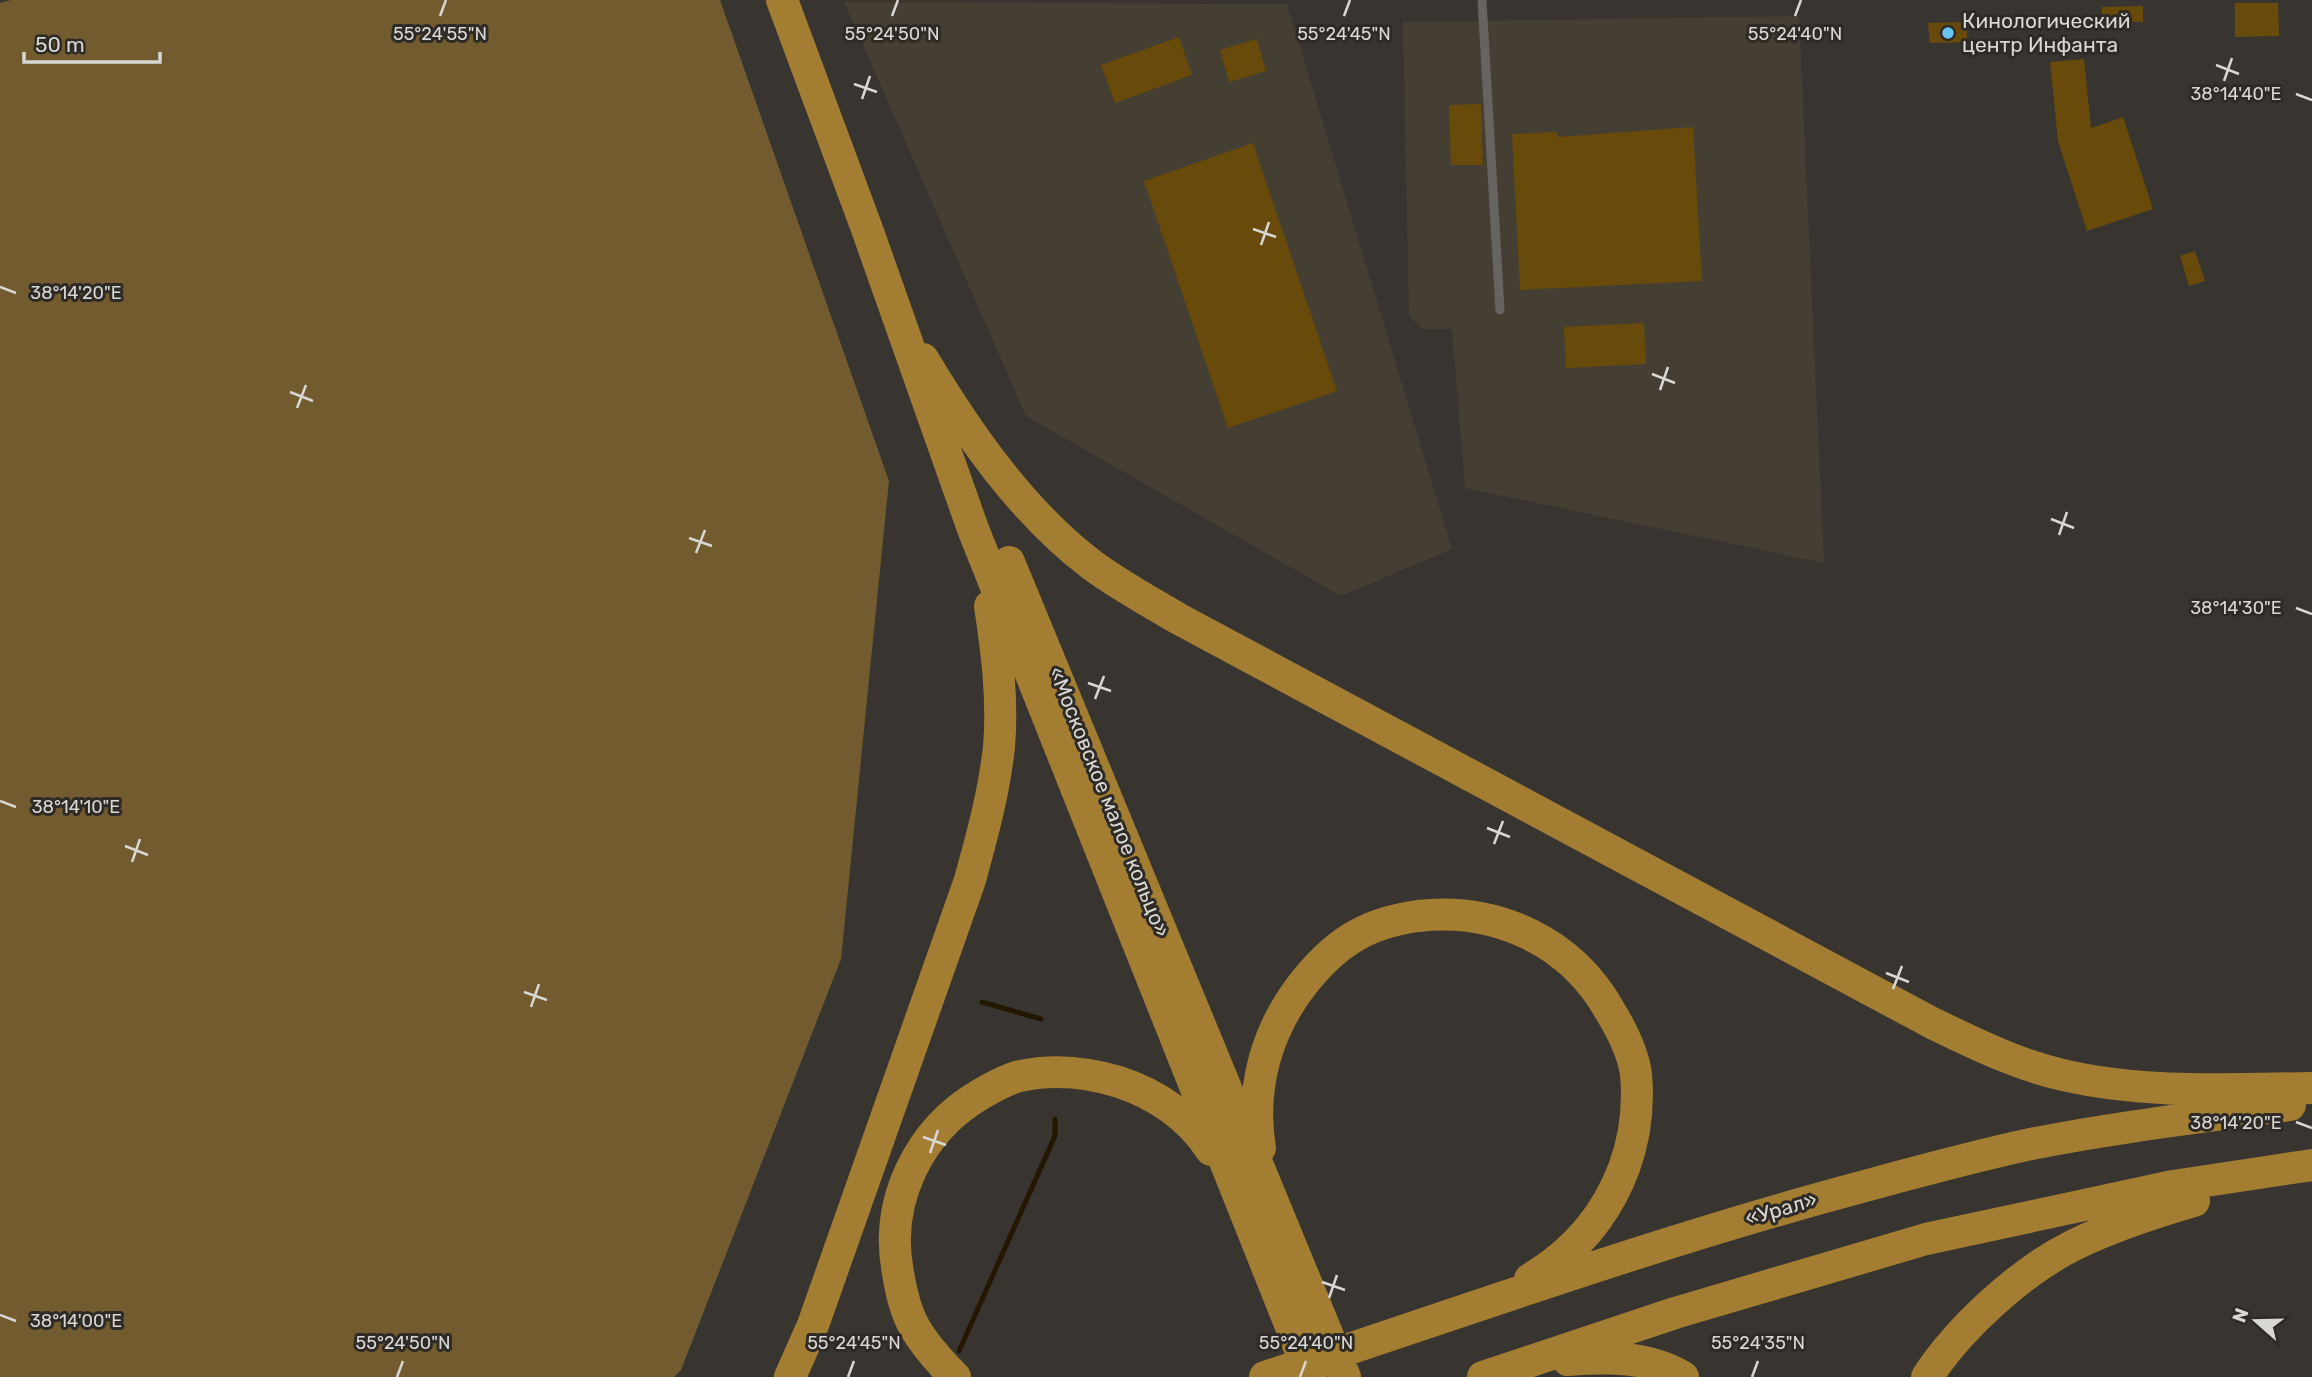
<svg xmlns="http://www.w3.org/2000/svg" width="2312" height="1377" viewBox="0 0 2312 1377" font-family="Rubik,sans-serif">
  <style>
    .built { fill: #443e33 }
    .green { fill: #725b2f }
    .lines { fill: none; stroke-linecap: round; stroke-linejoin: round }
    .stream { stroke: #231701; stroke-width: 5 }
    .building { fill: #684b0a }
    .lane { stroke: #67635e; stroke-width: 9 }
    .highway { stroke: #a37d32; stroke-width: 32 }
    .ticks { fill: none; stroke: #d8d7d3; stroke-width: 2.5 }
    .poi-dot { fill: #68c4f0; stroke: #2e2b26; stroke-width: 2.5 }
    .labels { text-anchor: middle; stroke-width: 6; stroke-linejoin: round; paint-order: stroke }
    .poi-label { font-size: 21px; fill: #d8d7d3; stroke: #2e2b26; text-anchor: start }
    .street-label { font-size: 21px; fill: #d8d7d3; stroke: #2e2b26 }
    .ticks-label { font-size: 18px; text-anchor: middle; fill: #d8d7d3; stroke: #2e2b26; stroke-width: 6; stroke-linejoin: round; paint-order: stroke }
  </style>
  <rect width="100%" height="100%" fill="#383530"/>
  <path class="built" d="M844,2L1287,4L1452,549L1341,596L1026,416Z
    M1799,16L1824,563L1465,488L1452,329H1422L1409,315L1403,22Z"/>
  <path class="green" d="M11,0H720L889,481L841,959L681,1370L674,1377H0V3Z"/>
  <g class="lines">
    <path class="stream" d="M982,1002L1041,1019
      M959,1351L1055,1136V1119"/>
  </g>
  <path class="building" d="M2235,3H2278L2279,36L2235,37Z
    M2143,6V22H2102V7Z
    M1967,22V42L1930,43L1928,23Z
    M1179,37L1192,75L1115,103L1101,65Z
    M1257,39L1266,71L1229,82L1220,50Z
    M2084,59L2091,128L2123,117L2153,209L2087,231L2058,141L2050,62Z
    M1481,104L1483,165H1451L1449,105Z
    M1693,127L1702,281L1520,290L1512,134L1557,132L1558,137Z
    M1253,143L1337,391L1228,428L1144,181Z
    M2195,251L2205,281L2189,286L2180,256Z
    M1644,323L1646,364L1566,368L1564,327Z"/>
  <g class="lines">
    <path class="lane" d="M1482,0L1500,310"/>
    <path class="highway" d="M782,0L867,229L973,529L1311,1377
      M923,359C968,434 1022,512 1092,565C1119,585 1150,602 1179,619L1934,1024C1976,1044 2018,1065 2063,1075C2144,1094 2229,1089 2312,1088
      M1009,562L1345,1377
      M1260,1148C1250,1087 1267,1028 1306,980C1320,963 1337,946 1357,935C1376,924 1397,919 1418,916C1496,907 1571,941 1610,1011C1621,1029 1633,1053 1636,1074C1639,1107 1635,1138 1624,1168C1606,1216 1574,1253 1530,1279
      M1568,1360C1608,1357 1648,1356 1683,1377
      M790,1377L813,1325L970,880C982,836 994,793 999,747C1003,700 997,652 990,606
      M955,1377C941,1363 925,1345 915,1328C905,1311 901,1291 898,1273C884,1201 919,1130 981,1094C993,1087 1007,1079 1020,1076C1053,1069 1087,1072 1119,1082C1156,1094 1190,1117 1211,1150
      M1265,1377C1465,1311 1662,1240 1865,1186C1920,1171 1975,1156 2031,1144C2117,1127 2203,1117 2290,1105
      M1483,1377L1675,1313L1926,1239L2173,1186L2312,1165
      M1927,1377C1959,1328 2021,1271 2074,1245C2112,1226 2153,1213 2194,1201"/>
  </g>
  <path class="ticks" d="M440,16L446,0M892,16L898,0M1344,16L1350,0M1795,16L1801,0M2216,65L2239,74M2224,81L2232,58M854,84L877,92M2296,94L2312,100M862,99L870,76M1253,229L1276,237M1261,245L1269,222M0,287L16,293M1652,374L1675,383M1660,390L1668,367M290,392L313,401M297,408L306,385M2051,519L2074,528M2059,535L2067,512M689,538L712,546M696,553L705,530M2296,608L2312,614M1088,683L1111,691M1095,699L1104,676M0,801L16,807M1487,828L1510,837M1494,844L1503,821M125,846L148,855M132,862L140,839M1886,973L1909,982M1893,989L1902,966M524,992L547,1000M531,1007L539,984M2296,1122L2312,1128M923,1137L946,1145M930,1153L938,1130M1322,1282L1345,1290M1329,1298L1337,1275M0,1315L16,1321M397,1377L403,1361M848,1377L854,1361M1300,1377L1306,1361M1752,1377L1758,1361"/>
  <circle class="poi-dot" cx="1948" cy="33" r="7"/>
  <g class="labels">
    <g class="poi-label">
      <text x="1962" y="28">Кинологический<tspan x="1962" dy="24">центр Инфанта</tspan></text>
    </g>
    <g class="street-label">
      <text transform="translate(1109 802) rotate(68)" y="7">«Московское малое кольцо»</text>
      <text transform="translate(1781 1209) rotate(-16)" y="7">«Урал»</text>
    </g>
  </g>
  <g class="ticks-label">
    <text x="440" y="40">55°24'55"N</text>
    <text x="892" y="40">55°24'50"N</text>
    <text x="1344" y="40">55°24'45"N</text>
    <text x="1795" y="40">55°24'40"N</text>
    <text x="2236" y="100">38°14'40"E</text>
    <text x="76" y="299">38°14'20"E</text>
    <text x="2236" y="614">38°14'30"E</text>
    <text x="76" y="813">38°14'10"E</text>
    <text x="2236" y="1129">38°14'20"E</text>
    <text x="76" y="1327">38°14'00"E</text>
    <text x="403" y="1349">55°24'50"N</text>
    <text x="854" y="1349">55°24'45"N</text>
    <text x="1306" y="1349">55°24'40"N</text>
    <text x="1758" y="1349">55°24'35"N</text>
  </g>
  <g transform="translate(2256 1321) rotate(290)" stroke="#2e2b26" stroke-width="5" paint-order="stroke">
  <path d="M0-5L12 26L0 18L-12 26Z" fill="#d8d7d3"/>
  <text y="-10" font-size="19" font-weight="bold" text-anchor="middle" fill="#d8d7d3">N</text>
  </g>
  <path d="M24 52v10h136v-10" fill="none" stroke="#d8d7d3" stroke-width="3.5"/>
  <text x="35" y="52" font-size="21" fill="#d8d7d3" stroke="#2e2b26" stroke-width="5" paint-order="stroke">50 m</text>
</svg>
